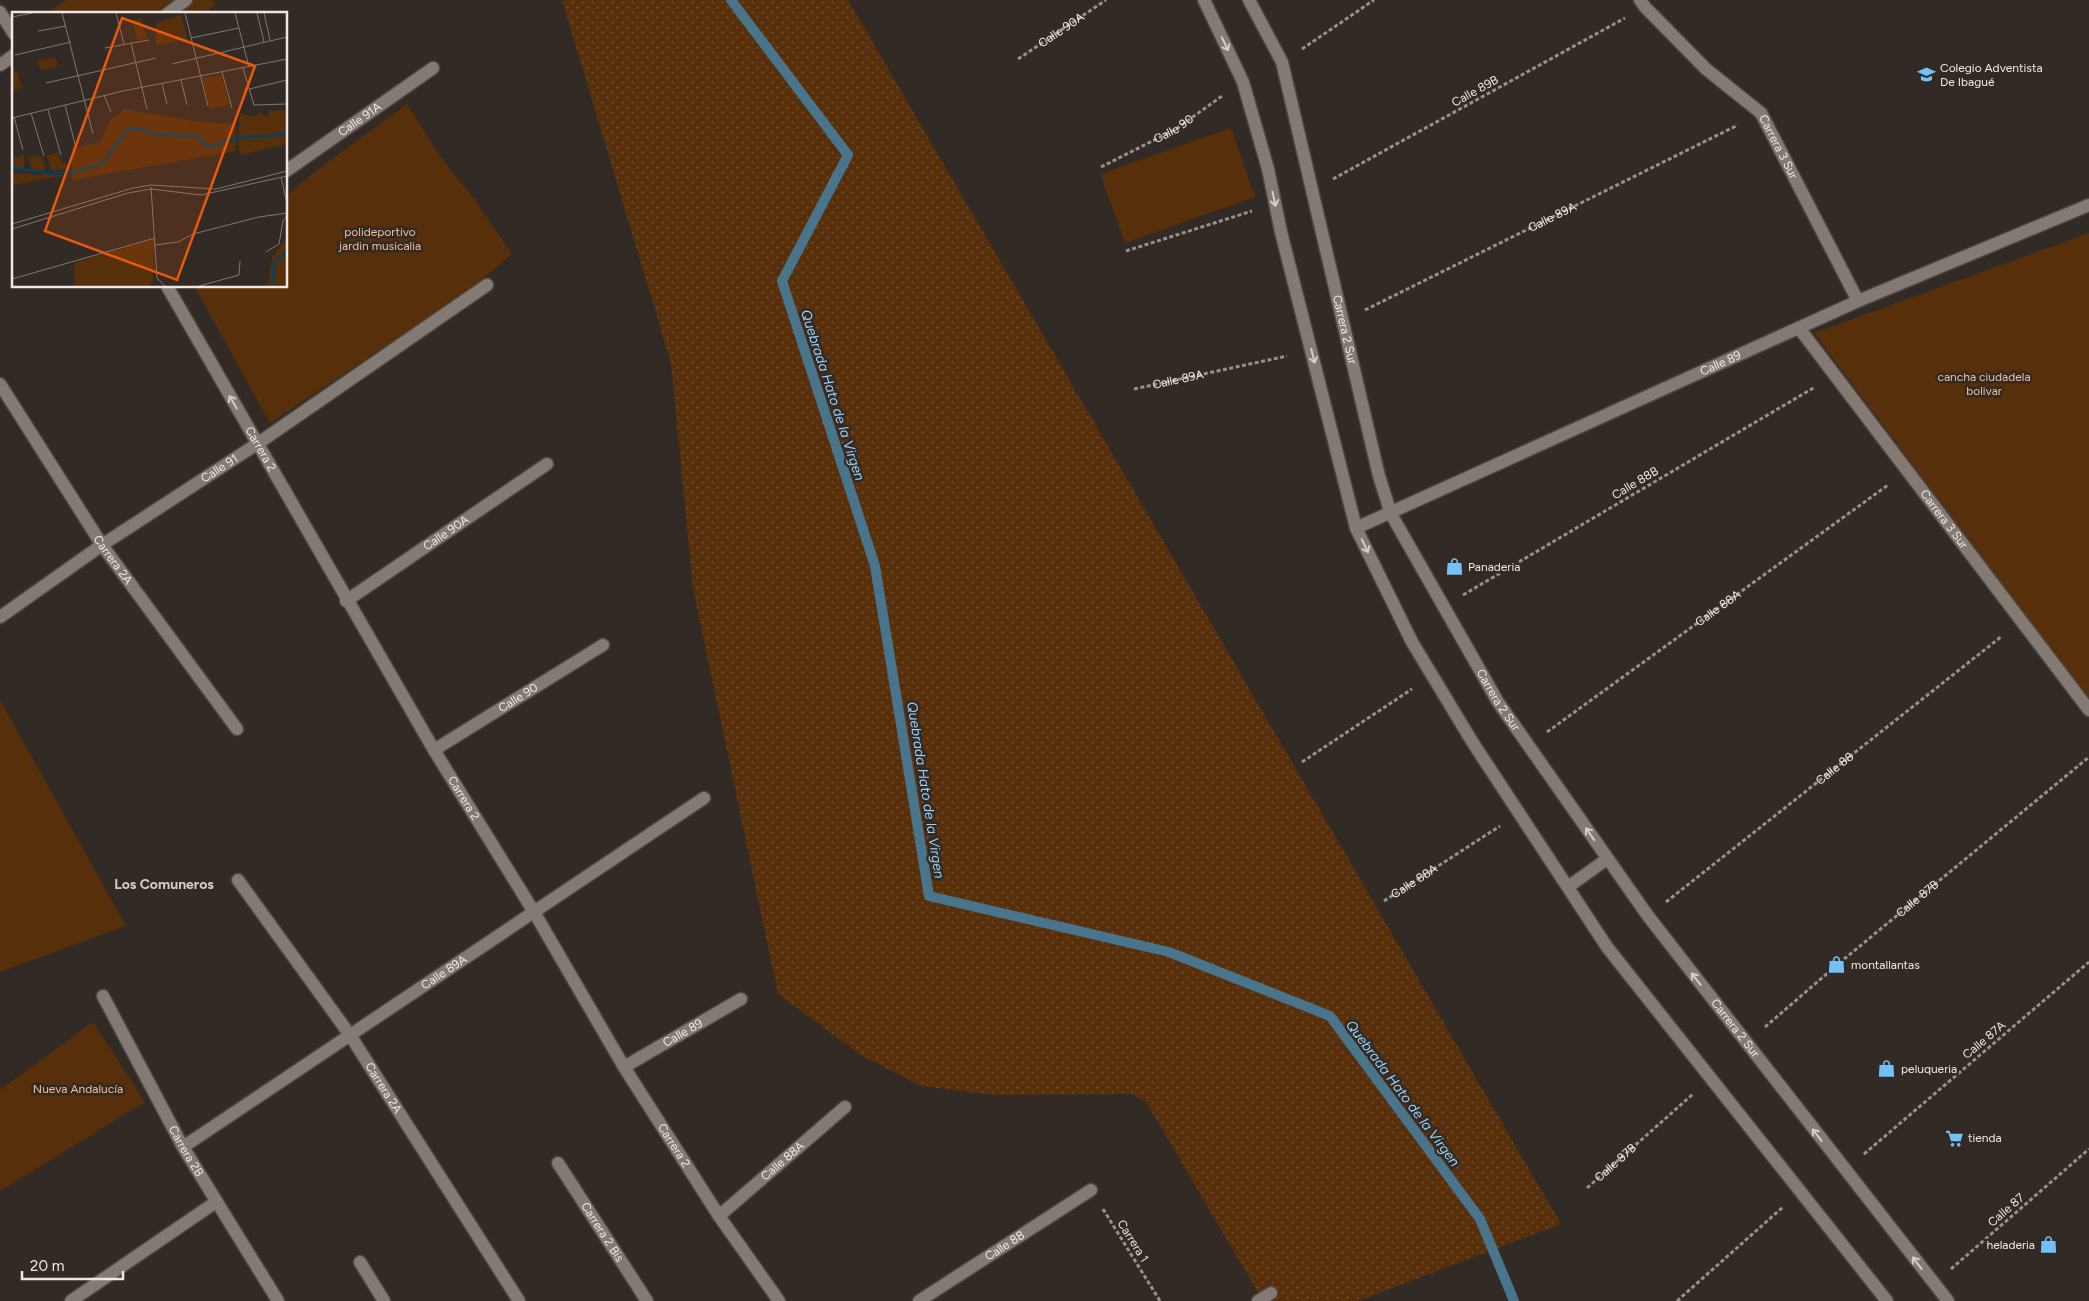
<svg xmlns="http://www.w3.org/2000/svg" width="2089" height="1301" viewBox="0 0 2089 1301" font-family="Figtree,sans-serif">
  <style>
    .grass { fill: url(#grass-dots) }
    .green { fill: #582f0b }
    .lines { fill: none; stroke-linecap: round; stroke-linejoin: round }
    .stream { stroke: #48758c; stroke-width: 10 }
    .minor-casing { stroke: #4d4642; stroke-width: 15 }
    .path { stroke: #97908b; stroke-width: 3; stroke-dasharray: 4 2.5; stroke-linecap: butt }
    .minor { stroke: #837a73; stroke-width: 12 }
    .oneway { stroke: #d4cdc9 }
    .labels { text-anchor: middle; stroke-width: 5; stroke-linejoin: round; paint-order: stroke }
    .street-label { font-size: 12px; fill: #efe9e6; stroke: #322a24 }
    .poi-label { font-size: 12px; fill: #efe9e6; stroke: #322a24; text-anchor: start }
    .park-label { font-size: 12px; fill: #f4be98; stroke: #322a24 }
    .water-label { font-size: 14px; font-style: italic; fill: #99d1f9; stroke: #322a24 }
    .neighbourhood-label { font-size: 14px; font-weight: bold; fill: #d8cdc6; stroke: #322a24 }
    .inset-river { fill: none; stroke: #004365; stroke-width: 2.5 }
    .inset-road { fill: none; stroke: #7e7672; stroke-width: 1 }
    .view { fill: #e8590c; fill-opacity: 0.15; stroke: #e8590c; stroke-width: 2.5 }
    .inset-edge { fill: none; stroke: #efe9e6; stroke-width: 2.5 }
  </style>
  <defs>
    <pattern id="grass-dots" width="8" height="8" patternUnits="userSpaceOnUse" patternTransform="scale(1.25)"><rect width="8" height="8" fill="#582f0b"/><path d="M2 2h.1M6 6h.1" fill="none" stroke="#704d2f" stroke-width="1.8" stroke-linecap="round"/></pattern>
  </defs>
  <rect width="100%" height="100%" fill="#322a24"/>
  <path class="grass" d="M562,0H848L1561,1224L1358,1301H1263L1146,1102L1132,1094L994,1095L921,1086L862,1056L778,994L693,588L671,363Z"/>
  <path class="green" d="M66,0H212L215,5L202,14H47Z
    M407,104L440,156L474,199L512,254L461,296L270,423L194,286H286V196L317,170Z
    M1231,128L1255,197L1125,243L1100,174Z
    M2089,233V700L1814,333Z
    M0,700L126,926L0,972Z
    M93,1022L145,1102L0,1191V1090Z"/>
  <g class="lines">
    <path class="stream" d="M731,0L848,155L782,281L875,566L929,896L1169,952L1330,1016L1480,1219L1514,1301"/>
    <defs>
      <g id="minor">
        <path d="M1204,0L1243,82L1268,169L1281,232L1356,528L1412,642L1473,743L1607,947L1887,1301"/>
        <path id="s10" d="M1249,0L1282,62L1379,476L1391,514L1498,702L1648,916L1948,1301"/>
        <path id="s11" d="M1640,0L1645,7L1706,69L1761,113L1858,301"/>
        <path d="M0,12L14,34"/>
        <path d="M167,14L186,0"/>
        <path d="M0,65L14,55"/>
        <path id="s12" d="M286,171L433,68"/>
        <path id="s13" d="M167,286L434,750L534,912L624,1067L719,1216L779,1301"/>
        <path id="s14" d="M1799,328L2089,710"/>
        <path id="s15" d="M0,384L102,545L237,729"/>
        <path id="s16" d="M1356,528L1858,301L2089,205"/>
        <path id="s17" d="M346,601L547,464"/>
        <path id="s18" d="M0,617L102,545L257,444L487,285"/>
        <path id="s19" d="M434,750L603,645"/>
        <path id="s20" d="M238,880L350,1035L519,1301"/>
        <path d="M1568,887L1607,859"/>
        <path id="s21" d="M103,996L183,1147L278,1301"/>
        <path id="s22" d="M624,1067L741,999"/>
        <path id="s23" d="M183,1147L704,798"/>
        <path id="s24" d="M558,1163L647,1301"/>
        <path id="s25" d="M719,1216L845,1107"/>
        <path d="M360,1262L384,1301"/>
        <path d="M71,1301L216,1202"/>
        <path id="s26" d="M919,1301L1091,1190"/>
        <path d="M1258,1301L1271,1293"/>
      </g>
    </defs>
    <use href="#minor" class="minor-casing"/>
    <g class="path">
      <path d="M1302,49L1374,0"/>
      <path id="s1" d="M1018,59L1106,0"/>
      <path id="s2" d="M1101,167L1176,129L1222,96"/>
      <path d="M1333,179L1625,18"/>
      <path d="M1126,251L1252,211"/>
      <path id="s3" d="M1365,310L1738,125"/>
      <path id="s4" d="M1134,389L1287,356"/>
      <path d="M1463,595L1815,387"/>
      <path id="s5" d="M1547,732L1888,485"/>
      <path d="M1302,762L1412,689"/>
      <path id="s6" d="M1384,901L1500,826"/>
      <path id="s7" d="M1666,902L2002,636"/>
      <path id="s8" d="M1765,1027L1837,965L2089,757"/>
      <path d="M1864,1154L2089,962"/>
      <path id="s9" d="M1587,1188L1693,1094"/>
      <path d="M1103,1209L1160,1301"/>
      <path d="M1951,1269L2089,1149"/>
      <path d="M1677,1301L1783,1207"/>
    </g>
    <use href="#minor" class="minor"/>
  </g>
  <defs><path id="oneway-shaft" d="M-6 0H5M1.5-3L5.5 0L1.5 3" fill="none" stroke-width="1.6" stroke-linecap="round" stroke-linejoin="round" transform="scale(1.25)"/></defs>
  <g class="oneway">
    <use href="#oneway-shaft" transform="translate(1225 44) rotate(65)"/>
    <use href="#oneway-shaft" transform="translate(1274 199) rotate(78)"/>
    <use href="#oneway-shaft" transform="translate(1313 356) rotate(76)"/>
    <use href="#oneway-shaft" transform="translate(233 402) rotate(-120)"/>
    <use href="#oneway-shaft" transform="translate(1365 546) rotate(64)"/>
    <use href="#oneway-shaft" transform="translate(1590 834) rotate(-125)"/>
    <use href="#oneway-shaft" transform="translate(1696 979) rotate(-128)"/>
    <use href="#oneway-shaft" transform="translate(1817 1135) rotate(-128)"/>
    <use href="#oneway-shaft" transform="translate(1917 1263) rotate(-128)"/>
  </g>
  <defs>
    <symbol id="university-bare" viewBox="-9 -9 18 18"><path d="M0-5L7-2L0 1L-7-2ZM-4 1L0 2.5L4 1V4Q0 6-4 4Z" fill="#73c1f6" stroke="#322a24" stroke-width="2.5" paint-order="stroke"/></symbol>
    <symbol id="shop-bare" viewBox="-9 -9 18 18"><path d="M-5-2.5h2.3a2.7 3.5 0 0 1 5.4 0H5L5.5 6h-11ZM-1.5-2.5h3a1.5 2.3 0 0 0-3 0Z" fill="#73c1f6" stroke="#322a24" stroke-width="2.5" paint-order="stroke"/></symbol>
    <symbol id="supermarket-bare" viewBox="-9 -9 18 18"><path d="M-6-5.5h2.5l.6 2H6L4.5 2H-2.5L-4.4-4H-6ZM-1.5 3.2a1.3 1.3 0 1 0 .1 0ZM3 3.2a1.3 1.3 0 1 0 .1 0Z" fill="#73c1f6" stroke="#322a24" stroke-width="2.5" paint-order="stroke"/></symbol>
  </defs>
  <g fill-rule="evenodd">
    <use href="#university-bare" x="1914" y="62" width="25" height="25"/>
    <use href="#shop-bare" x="1442" y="554" width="25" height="25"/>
    <use href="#shop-bare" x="1824" y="952" width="25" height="25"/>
    <use href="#shop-bare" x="1874" y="1056" width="25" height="25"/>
    <use href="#supermarket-bare" x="1942" y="1126" width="25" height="25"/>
    <use href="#shop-bare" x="2036" y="1232" width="25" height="25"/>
  </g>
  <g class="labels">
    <g class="street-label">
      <text dy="4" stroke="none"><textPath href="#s1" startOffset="52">Calle 90A</textPath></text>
      <text transform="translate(1475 91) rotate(-29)" y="4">Calle 89B</text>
      <text dy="4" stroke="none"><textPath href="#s12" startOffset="90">Calle 91A</textPath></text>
      <text dy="4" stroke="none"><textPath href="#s2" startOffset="82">Calle 90</textPath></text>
      <text dy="4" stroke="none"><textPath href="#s11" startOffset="204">Carrera 3 Sur</textPath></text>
      <text dy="4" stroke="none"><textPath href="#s3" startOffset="209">Calle 89A</textPath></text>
      <text dy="4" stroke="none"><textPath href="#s10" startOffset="345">Carrera 2 Sur</textPath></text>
      <text dy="4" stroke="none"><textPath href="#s16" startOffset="400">Calle 89</textPath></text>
      <text dy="4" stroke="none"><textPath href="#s4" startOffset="45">Calle 89A</textPath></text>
      <text dy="4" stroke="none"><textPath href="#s13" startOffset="188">Carrera 2</textPath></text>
      <text dy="4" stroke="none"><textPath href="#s18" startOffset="265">Calle 91</textPath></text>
      <text transform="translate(1635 483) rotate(-31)" y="4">Calle 88B</text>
      <text dy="4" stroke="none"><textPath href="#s14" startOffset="240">Carrera 3 Sur</textPath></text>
      <text dy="4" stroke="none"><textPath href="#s17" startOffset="121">Calle 90A</textPath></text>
      <text dy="4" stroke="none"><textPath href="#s15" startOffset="209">Carrera 2A</textPath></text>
      <text dy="4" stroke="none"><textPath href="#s5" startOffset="211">Calle 88A</textPath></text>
      <text dy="4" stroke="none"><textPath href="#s19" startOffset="99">Calle 90</textPath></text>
      <text dy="4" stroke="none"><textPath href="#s10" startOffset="750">Carrera 2 Sur</textPath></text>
      <text dy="4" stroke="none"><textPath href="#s7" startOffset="215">Calle 88</textPath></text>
      <text dy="4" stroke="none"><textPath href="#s13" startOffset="592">Carrera 2</textPath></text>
      <text dy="4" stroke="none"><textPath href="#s6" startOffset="36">Calle 88A</textPath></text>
      <text dy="4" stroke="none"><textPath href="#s8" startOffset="199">Calle 87B</textPath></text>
      <text dy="4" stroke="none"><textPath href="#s23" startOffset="314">Calle 89A</textPath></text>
      <text dy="4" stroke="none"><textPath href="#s10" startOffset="1155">Carrera 2 Sur</textPath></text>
      <text dy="4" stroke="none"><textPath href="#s22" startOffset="68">Calle 89</textPath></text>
      <text transform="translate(1984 1040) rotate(-40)" y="4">Calle 87A</text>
      <text dy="4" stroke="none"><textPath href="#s20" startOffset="254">Carrera 2A</textPath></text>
      <text dy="4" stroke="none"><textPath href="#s13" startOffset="998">Carrera 2</textPath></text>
      <text dy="4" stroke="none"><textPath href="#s21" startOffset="176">Carrera 2B</textPath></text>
      <text dy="4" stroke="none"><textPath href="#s25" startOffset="84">Calle 88A</textPath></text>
      <text dy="4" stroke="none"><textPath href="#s9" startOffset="38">Calle 87B</textPath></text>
      <text transform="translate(2006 1210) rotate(-41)" y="4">Calle 87</text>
      <text dy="4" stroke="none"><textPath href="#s24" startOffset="82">Carrera 2 Bis</textPath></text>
      <text transform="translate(1133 1241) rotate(58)" y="4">Carrera 1</text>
      <text dy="4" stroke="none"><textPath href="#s26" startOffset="102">Calle 88</textPath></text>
    </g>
    <g class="poi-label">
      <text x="1940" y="72">Colegio Adventista<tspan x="1940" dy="14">De Ibagué</tspan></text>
      <text x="1468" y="571">Panaderia</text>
      <text x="1851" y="969">montallantas</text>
      <text x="1901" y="1073">peluqueria</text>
      <text x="1968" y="1142">tienda</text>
      <text x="2035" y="1249" text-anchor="end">heladeria</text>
    </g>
    <g class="park-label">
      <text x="380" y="236">polideportivo<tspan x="380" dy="14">jardin musicalia</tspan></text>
      <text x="1984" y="381">cancha ciudadela<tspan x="1984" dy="14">bolivar</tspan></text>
      <text x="78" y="1093">Nueva Andalucía</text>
    </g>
    <g class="water-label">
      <text transform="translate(833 395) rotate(72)" y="5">Quebrada Hato de la Virgen</text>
      <text transform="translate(926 790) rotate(81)" y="5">Quebrada Hato de la Virgen</text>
      <text transform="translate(1403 1093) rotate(53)" y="5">Quebrada Hato de la Virgen</text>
    </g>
    <g class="neighbourhood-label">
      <text x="164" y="889">Los Comuneros</text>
    </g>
  </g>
  <g transform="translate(12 12)">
    <rect width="275" height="275" fill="#322a24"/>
    <path d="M43,45L46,54L29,58L25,49ZM113,97L181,109L224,112V139L60,168V136L88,130L98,108Z" fill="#582f0b"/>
    <path d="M46,140L49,150L55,153V158H39L35,144ZM12,143V158L0,155V147ZM30,144L33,159L19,157L17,145ZM0,160L5,162L55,163L0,173ZM275,226V274H256L260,245Z" fill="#582f0b"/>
    <path d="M169,3L176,27L144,33V11ZM129,6L135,26L125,28L121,8ZM5,59L10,76L1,78L0,60ZM209,63L217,92L198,97L190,66ZM257,98L275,99V132L228,143L226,130L231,125L226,126L228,101L241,105L248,101L256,105ZM142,227L141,269L136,274H63L62,251Z" fill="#582f0b"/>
    <path class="inset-river" d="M0,156L37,161L64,160L90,152L117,116L153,123L185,124L196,135L230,125L261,124L275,120M260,274L263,250L275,239"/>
    <path class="inset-road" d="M50,1L81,122M104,1L112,32M173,1L196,94M223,1L237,55M245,1L252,30M252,1L258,28M0,5L20,1M26,19L54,14M179,26L227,16M119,31L135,97M93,36L137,28M3,43L59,30M160,52L275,25M231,56L242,93L275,92M210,60L220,96M169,68L175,93M34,71L144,46M150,71L155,92M237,77L275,68M92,83L99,100M53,93L64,136M36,98L49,143M19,101L32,144M2,105L11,138M0,106L111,79L275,47M269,165L275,191M139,175L145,266L153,274M0,212L121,176L139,173L204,177L275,159M0,217L116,181L139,177L189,183L275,164M143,233L166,230L181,222L247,205L275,201M254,240L267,232L271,209L275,204M0,267L143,226M187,274L227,263L228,249"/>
    <path class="view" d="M110,6L243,54L165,268L33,219Z"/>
    <rect width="275" height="275" class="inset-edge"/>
  </g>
  <path d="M22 1271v8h101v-8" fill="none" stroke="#efe9e6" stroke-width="2.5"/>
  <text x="30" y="1271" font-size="15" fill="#efe9e6" stroke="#322a24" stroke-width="4" paint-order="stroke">20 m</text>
</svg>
